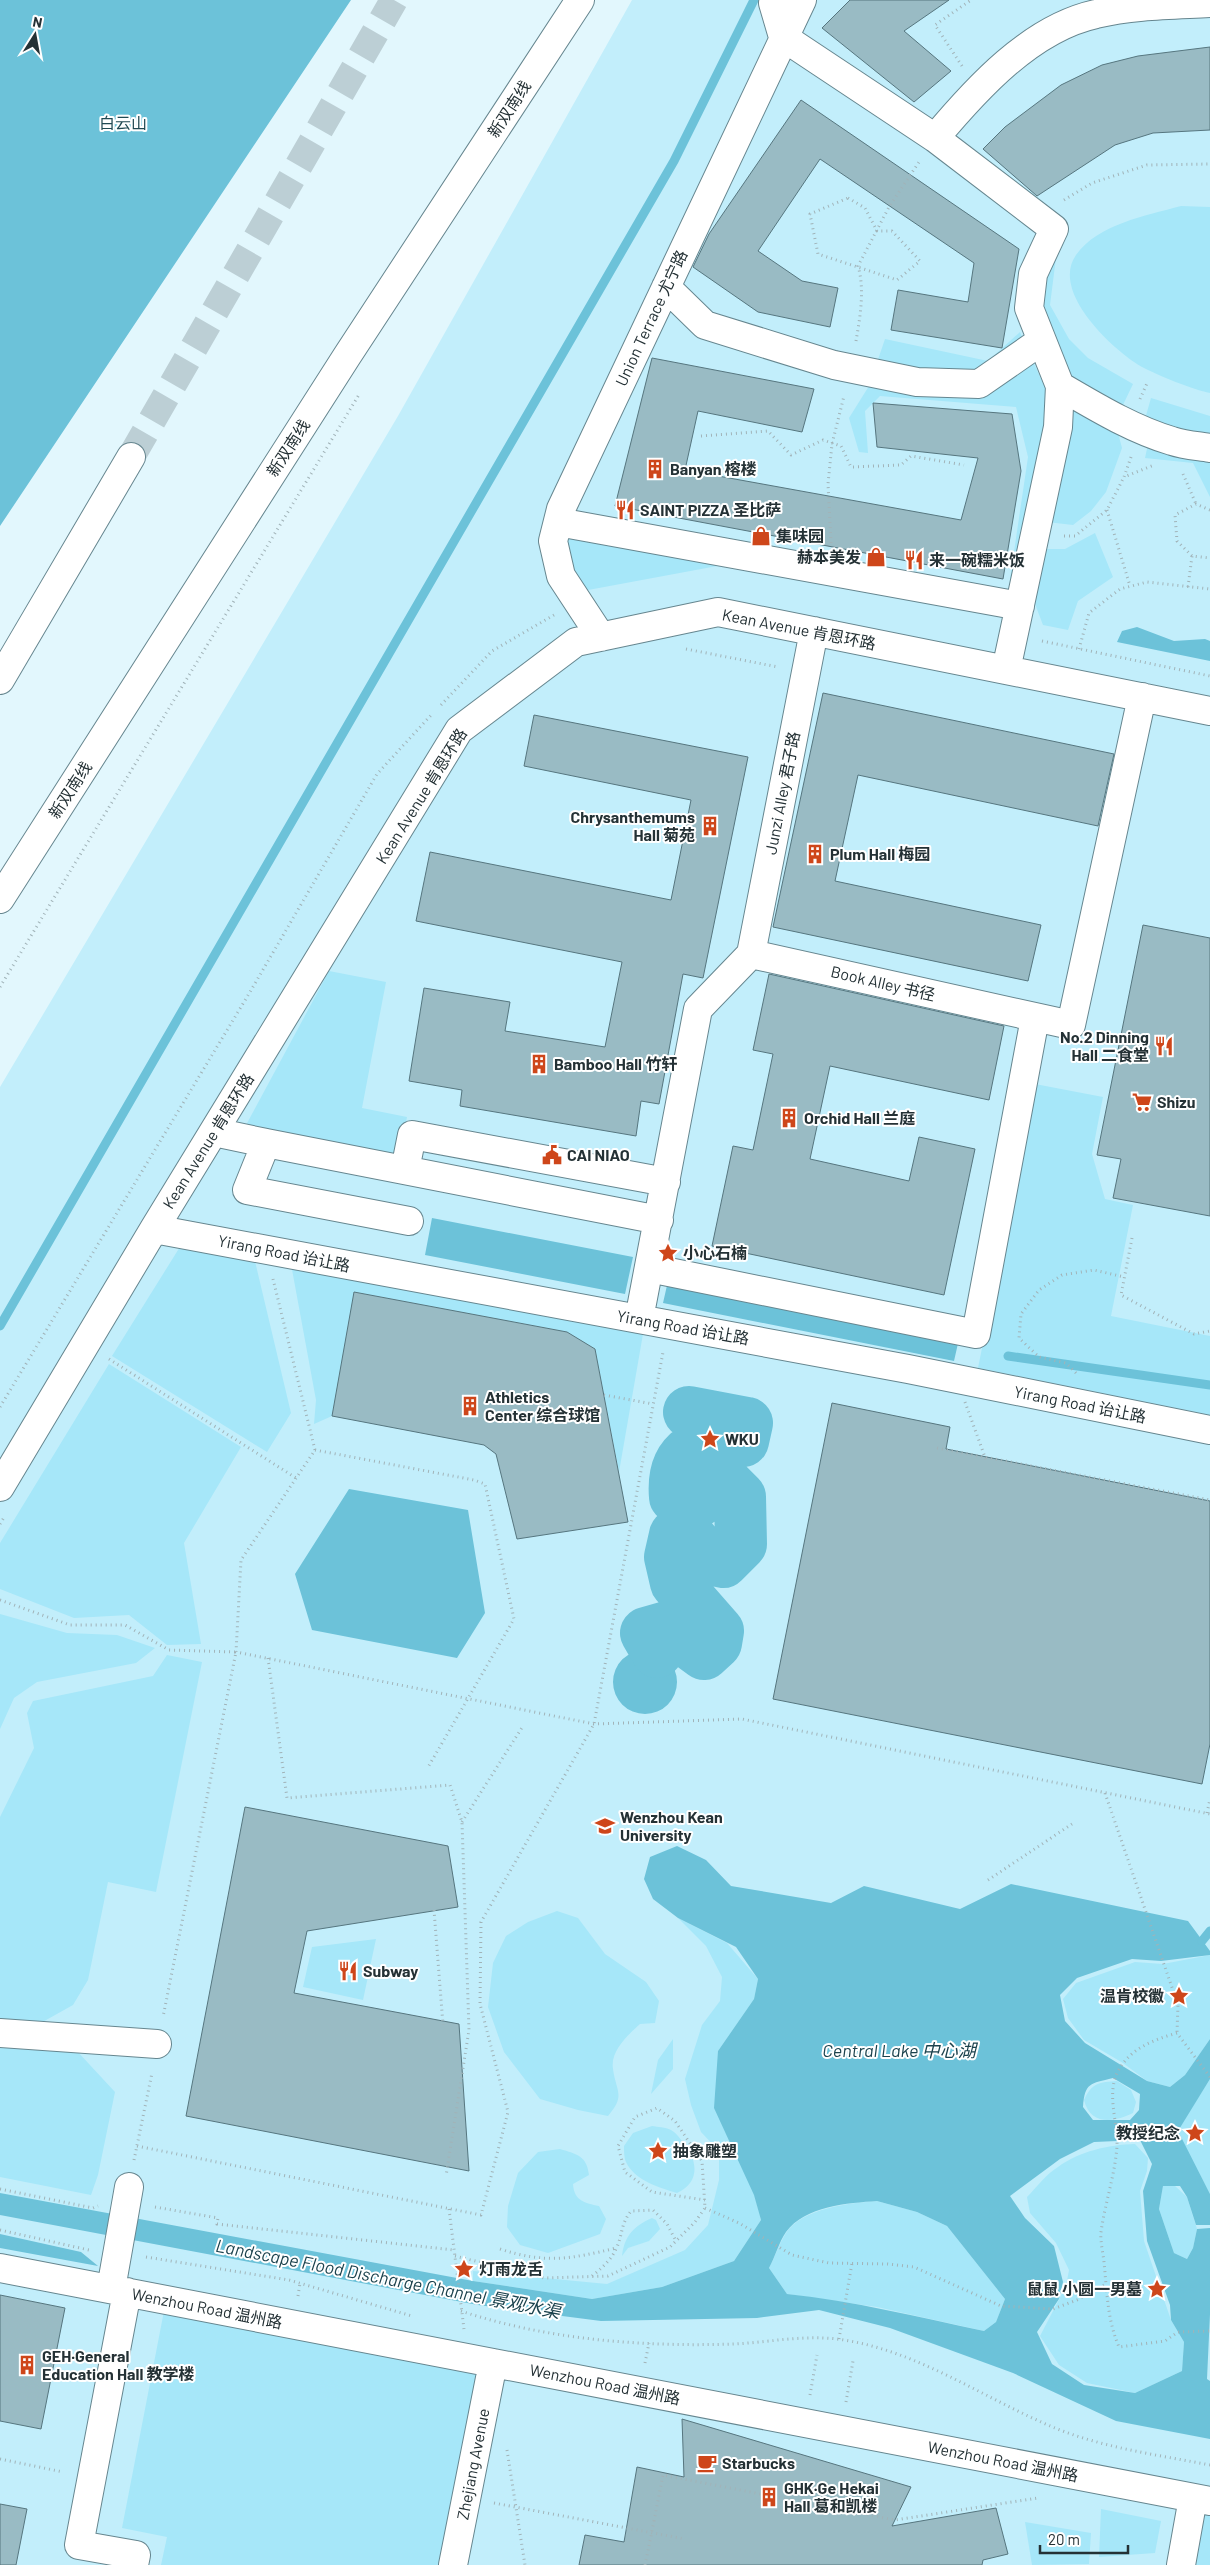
<svg xmlns="http://www.w3.org/2000/svg" width="1210" height="2565" viewBox="0 0 1210 2565" font-family="Barlow,'Noto Sans SC',sans-serif">
  <style>
    .built { fill: #c2eefb }
    .green { fill: #a6e7f9 }
    .forest { fill: #6cc2d9; fill-rule: evenodd }
    .lines { fill: none; stroke-linecap: round; stroke-linejoin: round }
    .stream { stroke: #6cc2d9; stroke-width: 9 }
    .river { stroke: #6cc2d9; stroke-width: 52 }
    .building { fill: #99bbc4; stroke: #56767f }
    .major-tunnel { stroke: #bccfd5; stroke-width: 28; stroke-dasharray: 28 14; stroke-linecap: butt }
    .minor-casing { stroke: #66868f; stroke-width: 30 }
    .major-casing { stroke: #66868f; stroke-width: 30 }
    .path { stroke: #a1b3b8; stroke-width: 3; stroke-dasharray: 1 4; stroke-linecap: butt }
    .minor { stroke: #fff; stroke-width: 28 }
    .major { stroke: #fff; stroke-width: 28 }
    .path-bridge { stroke: #a1b3b8; stroke-width: 3; stroke-dasharray: 1 4; stroke-linecap: butt }
    .labels { text-anchor: middle; stroke-width: 4; stroke-linejoin: round; paint-order: stroke }
    .street-label { font-size: 16px; fill: #243135; stroke: #fff }
    .park-label { font-size: 16px; fill: #214953; stroke: #fff }
    .poi-label { font-size: 16px; font-weight: bold; fill: #243135; stroke: #fff; text-anchor: start }
    .water-label { font-size: 18px; font-style: italic; fill: #1b424d; stroke: #fff }
  </style>
  <rect width="100%" height="100%" fill="#e2f7fd"/>
  <path class="built" d="M632,0H1210V2565H0V1087L398,416Z"/>
  <path class="green" d="M1181,206L1210,207V393C1194,390 1157,375 1142,367C1113,350 1050,292 1076,255C1098,224 1145,216 1181,206Z
    M1058,242L1050,305L1069,339L1088,358L1133,384L1122,407L1065,375L1041,311V293Z
    M1020,332L1045,388L1046,426L1018,575L1010,579L1028,457L1016,407L880,396L865,411L868,453L859,452L849,418L869,386L885,339L988,361Z
    M1151,398L1210,416V441L1145,419Z
    M1071,405L1118,433L1122,448L1106,492L1091,511L1073,525L1047,522Z
    M1148,444L1210,459V497L1193,463L1145,458Z
    M1095,533L1113,577L1078,601L1068,630L1043,625L1035,604L1046,549H1065Z
    M554,535L728,564L572,593Z
    M329,971L386,982L362,1108L407,1117L400,1156L245,1127Z
    M1035,1084L1103,1097L1092,1154L1105,1199L1133,1205L1111,1316L1210,1336V1415L978,1368Z
    M183,1242L254,1257L291,1413L267,1452L112,1356Z
    M291,1264L643,1334L619,1472L595,1349L567,1332L355,1292L332,1416L314,1424L316,1400Z
    M109,1364L241,1447L184,1543L201,1644L167,1645L129,1615L74,1618L0,1589V1543Z
    M0,1614L67,1633L117,1635L155,1648L136,1663L37,1682L14,1698L0,1729Z
    M167,1655L202,1662L156,1892L108,1882L88,1980L73,2005L39,2024L0,2021V1817L34,1748L27,1713L33,1701L153,1676Z
    M557,1911L578,1918L605,1954L646,1982L659,2001L655,2023L640,2024C628,2035 610,2051 613,2069C616,2092 626,2095 608,2116L578,2110L540,2099L504,2052L488,2007L493,1963L506,1936L528,1922Z
    M678,1918L727,1943L758,1979L754,1999L718,2051L761,2220L734,2261L662,2287L592,2299L473,2281V2271L607,2284L685,2250L708,2225L719,2180V2151L701,2132L691,2105L685,2079L702,2025L720,2001L722,1977L706,1946Z
    M376,1939L363,2000L303,1987L312,1947Z
    M1210,1955V2039L1185,2075L1170,2087L1147,2081L1123,2063L1084,2040L1068,2018L1063,1999L1076,1983L1135,1962L1163,1964Z
    M673,2039V2069L651,2094L658,2060Z
    M0,2045L77,2051L115,2092L98,2175L91,2195L0,2177Z
    M1210,2079V2194L1177,2131Z
    M1117,2081L1131,2090L1136,2102L1133,2113C1113,2123 1090,2125 1084,2100C1092,2083 1099,2082 1117,2081Z
    M652,2126C658,2127 665,2127 671,2130C675,2132 679,2137 682,2141C698,2159 701,2182 677,2193C660,2188 634,2180 626,2162C624,2158 624,2150 624,2146L633,2133Z
    M1135,2144L1148,2158L1147,2171L1140,2191L1144,2241L1171,2320L1184,2342L1182,2371L1135,2393L1087,2383L1059,2365L1040,2336L1066,2286L1069,2270L1056,2243L1030,2213L1027,2197C1037,2187 1046,2174 1058,2167C1080,2151 1108,2145 1135,2144Z
    M560,2149C577,2154 587,2156 589,2175L573,2184C574,2201 585,2203 599,2206L606,2219L600,2234L548,2253L520,2245L507,2227L508,2206L518,2173L538,2152Z
    M1163,2186H1175L1187,2197L1197,2229L1193,2248L1187,2259L1174,2253L1159,2209Z
    M877,2201L917,2212L947,2226L1005,2299L996,2322L984,2331L877,2307L787,2294L769,2268C775,2257 779,2244 786,2233C802,2208 850,2203 877,2201Z
    M652,2218L656,2220L660,2229L649,2241L628,2248L622,2256C624,2236 634,2226 652,2218Z
    M164,2311L481,2373L442,2565H161L167,2537L122,2528Z
    M1101,2509L1161,2521L1155,2553L1099,2557Z
    M1193,2509L1210,2512V2565H1182Z
    M1025,2522L1091,2533L1089,2564L1032,2565Z"/>
  <path class="forest" d="M0,0H351L0,526Z
    M1137,627L1174,641L1205,639L1210,641V661L1117,642L1122,631Z
    M432,1218L633,1257L625,1294L425,1255Z
    M668,1281L959,1339L954,1361L663,1303Z
    M349,1489L468,1510L485,1613L457,1658L312,1630L295,1574Z
    M613 1682a32 32 0 1 1 64 0a32 32 0 1 1-64 0Z
    M677,1846L706,1860L731,1886L831,1903L864,1886L960,1909L1011,1884L1188,1921L1210,1951V1955L1161,1961L1132,1959L1077,1978L1060,1995L1065,2021L1085,2043L1147,2081L1170,2087L1185,2075L1210,2039V2079L1178,2131L1210,2194V2225H1196L1187,2197L1180,2186H1163L1159,2209L1174,2253L1187,2259L1193,2248L1197,2229L1210,2228V2314L1207,2379L1210,2381V2439L1116,2421L1013,2373L890,2328L819,2310L757,2318L601,2321L478,2305L0,2215V2193L473,2281L592,2299L662,2287L734,2261L761,2220L754,2195L714,2108L718,2051L754,1999L758,1979L736,1947L678,1918L653,1899L644,1879L650,1857ZM1113,2078L1140,2094L1139,2110L1130,2120H1093L1083,2107C1085,2082 1090,2084 1113,2078ZM1140,2140L1152,2164L1143,2191L1147,2241L1170,2305L1171,2320L1184,2342L1182,2371L1135,2393L1084,2385L1052,2364L1037,2332L1059,2299L1063,2282L1054,2246L1025,2218L1010,2196L1060,2159L1094,2142ZM877,2201L917,2212L947,2226L1005,2299L996,2322L984,2331C918,2317 854,2301 787,2294L769,2268C775,2257 779,2242 786,2232C805,2206 848,2203 877,2201Z
    M0,2234L81,2252L98,2266L0,2248Z"/>
  <g class="lines">
    <path class="stream" d="M0,1326L674,161L754,0
      M1008,1356L1210,1385
      M1202,1941L1210,1931"/>
    <path class="river" d="M657,1652L646,1633L667,1627L704,1654L716,1643L718,1631L676,1583L670,1557L675,1535L685,1532C702,1548 696,1557 723,1562L741,1544L740,1497L727,1484L709,1493L699,1501L675,1497C671,1451 701,1436 743,1441L747,1423L689,1412"/>
  </g>
  <path class="building" d="M850,0H949L904,31L951,71L914,102L822,28Z
    M1210,47V130L1153,133L1115,145L1037,196L983,149L1005,127L1061,85L1102,65L1138,56Z
    M801,100L1019,249L1002,348L891,330L898,290L968,302L974,263L820,159L758,251L802,281L838,288L830,327L758,312L693,267L709,234Z
    M652,358L814,389L802,432L698,411L685,470L961,520L978,458L877,447L873,403L1012,414L1021,471L1003,579L615,506Z
    M823,693L1114,754L1098,826L858,775L835,881L1041,925L1028,981L773,927Z
    M534,715L748,757L703,978L683,974L659,1104L641,1101L636,1136L460,1106L462,1090L409,1081L424,988L510,1002L505,1031L605,1047L622,962L416,921L430,852L671,900L691,800L524,766Z
    M1143,925L1210,938V1216L1113,1198L1121,1159L1097,1155Z
    M769,974L1004,1026L989,1100L830,1066L810,1159L909,1181L919,1137L975,1149L944,1295L712,1246L733,1146L753,1150L773,1054L753,1050Z
    M354,1292L567,1332L595,1349L628,1522L517,1539L496,1454L484,1445L332,1416Z
    M832,1403L950,1427L946,1449L1210,1501V1744L1202,1784L773,1699Z
    M245,1807L448,1846L458,1907L307,1931L294,1993L459,2024L469,2171L186,2116Z
    M0,2295L65,2308L41,2429L0,2421Z
    M682,2419L911,2487L892,2526L996,2508L1008,2554L983,2560L982,2565H579L585,2535L624,2542L637,2467L684,2477Z
    M0,2504L27,2509L16,2565H0Z"/>
  <g class="lines">
    <path class="major-tunnel" d="M131,457L394,0"/>
    <defs>
      <path id="minor" d="M774,0L773,3L783,37L935,138C976,89 1031,28 1096,14C1133,5 1172,5 1210,3
        M935,138L1054,229L1033,274L1029,308L1060,386L1058,427L1006,670
        M666,287L705,325L834,365L917,382L979,384L1041,341
        M1060,386C1096,407 1132,429 1172,441C1184,445 1198,446 1210,448
        M558,522L1020,606
        M601,637L561,576L553,541L561,509L802,0
        M751,954L814,631
        M214,1132L266,1143
        M405,1170L412,1135L666,1182
        M409,1221L247,1190L266,1143L659,1220
        M154,1229L908,1369L1210,1430
        M649,1268L976,1334L1035,1018
        M639,1319L698,1009L751,954L1071,1025L1142,697
        M0,1487L154,1229L459,730L576,642L718,612L1210,711
        M0,2033L157,2044
        M0,2268L1210,2501
        M111,2289L129,2187
        M127,2292L79,2545L136,2555L134,2565
        M453,2565L493,2363
        M1181,2565L1193,2498"/>
      <path id="major" d="M0,680L131,457
        M0,899L347,356L580,0"/>
    </defs>
    <use href="#minor" class="minor-casing"/>
    <use href="#major" class="major-casing"/>
    <path class="path" d="M962,66L935,25L971,0
      M848,198L865,208L877,231H892L920,261L897,280L818,254L810,214Z
      M1064,200L1092,183L1147,165L1210,164
      M856,341C860,318 865,289 858,266L889,207L919,162
      M1140,399L1148,381
      M701,436L768,431L791,455L823,440L841,446L851,467L901,465L911,456L964,465
      M1131,457L1124,477L1154,465
      M1183,474L1196,504
      M1107,510L1130,586
      M1210,510L1196,504L1175,515L1177,541L1192,556L1210,558
      M1064,536H1075L1107,510L1124,477
      M831,543L828,484L832,444L844,396
      M1188,587L1192,556
      M1042,641L1210,676
      M686,649L778,667
      M1079,649L1089,613L1120,589L1147,582L1210,589
      M441,705L492,651L554,615
      M0,987L360,393
      M1132,1238L1121,1295L1194,1334L1210,1331
      M273,1279L315,1450L241,1560L236,1652L594,1724L742,1719L1210,1814
      M109,1359L296,1478
      M1076,1373L1066,1363L1039,1357L1019,1338L1021,1314L1039,1290L1062,1275L1094,1270L1124,1277
      M604,1395L653,1404
      M0,1407L250,992L377,774L433,713
      M937,1448L1210,1500
      M315,1450L474,1480L485,1484L514,1619L427,1769
      M0,1524L5,1516
      M0,1600L70,1625H125L169,1650L236,1652L163,2017
      M268,1658L287,1798L450,1785L462,1822L469,2030L446,2176
      M1105,1793L1178,2005L1177,2033
      M1207,1813L1210,1799
      M462,1822L523,1726
      M988,1880L1072,1824
      M434,1910L443,2025
      M1210,2077L1177,2033C1153,2040 1131,2048 1118,2071C1106,2094 1118,2122 1117,2146C1115,2175 1105,2203 1101,2232C1100,2241 1103,2252 1104,2262C1107,2291 1107,2319 1119,2347L1165,2341L1178,2332L1210,2331
      M137,2146L481,2215L508,2112L480,2004L481,1922L594,1724L663,1352
      M134,2160L152,2073
      M0,2189L93,2208L98,2206
      M155,2207L218,2218L217,2224L454,2250
      M705,2208L739,2223L792,2255L829,2263L888,2264L914,2267L1001,2306L1053,2309L1077,2300L1106,2284
      M449,2209L464,2329
      M0,2230L89,2250
      M500,2249C545,2264 571,2259 616,2248
      M455,2256L544,2278L608,2276L670,2247L695,2222L705,2208L702,2161L675,2121L657,2108L635,2117L618,2146L625,2172L652,2192L705,2200
      M146,2257L289,2280L412,2316
      M592,2276C602,2268 611,2260 616,2249C623,2235 620,2225 631,2211L653,2210L667,2224L676,2241
      M298,2296L300,2283
      M461,2311C548,2340 644,2347 735,2344C771,2342 808,2334 844,2340C920,2352 985,2399 1055,2428C1104,2448 1158,2455 1210,2465
      M839,2339L852,2263
      M645,2363L649,2343
      M810,2395L817,2355
      M846,2402L853,2361
      M507,2450L525,2565
      M0,2459L63,2472
      M494,2503L685,2539
      M654,2521L663,2475L895,2520L1038,2498
      M645,2565L649,2546"/>
    <use href="#minor" class="minor"/>
    <use href="#major" class="major"/>
    <path class="path-bridge" d="M965,1402L986,1460
      M649,2546L654,2521"/>
  </g>
  <defs>
    <symbol id="building-bare" viewBox="-9 -9 18 18"><path d="M-4-6H4V6H1V3H-1V6H-4ZM-2.5-4.3h1.7v1.8h-1.7ZM.8-4.3h1.7v1.8H.8ZM-2.5-1h1.7V.8h-1.7ZM.8-1h1.7V.8H.8Z" fill="#ce461a" stroke="#fff" stroke-width="2.5" paint-order="stroke"/></symbol>
    <symbol id="restaurant-bare" viewBox="-9 -9 18 18"><path d="M-5-6h1v4h1v-4h1v4h1v-4h1v5L-1.5 .5V6h-2V.5L-5-1ZM5-6V6H3V1.5H1.5Q1.5-4 5-6Z" fill="#ce461a" stroke="#fff" stroke-width="2.5" paint-order="stroke"/></symbol>
    <symbol id="shop-bare" viewBox="-9 -9 18 18"><path d="M-5-2.5h2.3a2.7 3.5 0 0 1 5.4 0H5L5.5 6h-11ZM-1.5-2.5h3a1.5 2.3 0 0 0-3 0Z" fill="#ce461a" stroke="#fff" stroke-width="2.5" paint-order="stroke"/></symbol>
    <symbol id="supermarket-bare" viewBox="-9 -9 18 18"><path d="M-6-5.5h2.5l.6 2H6L4.5 2H-2.5L-4.4-4H-6ZM-1.5 3.2a1.3 1.3 0 1 0 .1 0ZM3 3.2a1.3 1.3 0 1 0 .1 0Z" fill="#ce461a" stroke="#fff" stroke-width="2.5" paint-order="stroke"/></symbol>
    <symbol id="civic-bare" viewBox="-9 -9 18 18"><path d="M-.6-6.5H3V-4.5H.6V-3L4-1V1h2V6H-6V1h2V-1L-.6-3ZM-1.2 2.5V6h2.4V2.5Z" fill="#ce461a" stroke="#fff" stroke-width="2.5" paint-order="stroke"/></symbol>
    <symbol id="sight-bare" viewBox="-9 -9 18 18"><path d="M0-6L1.8-2.2L6-1.7L2.9 1.2L3.7 5.4L0 3.3L-3.7 5.4L-2.9 1.2L-6-1.7L-1.8-2.2Z" fill="#ce461a" stroke="#fff" stroke-width="2.5" paint-order="stroke"/></symbol>
    <symbol id="university-bare" viewBox="-9 -9 18 18"><path d="M0-5L7-2L0 1L-7-2ZM-4 1L0 2.5L4 1V4Q0 6-4 4Z" fill="#ce461a" stroke="#fff" stroke-width="2.5" paint-order="stroke"/></symbol>
    <symbol id="cafe-bare" viewBox="-9 -9 18 18"><path d="M-5.5-4.5H6V0H3Q3 3.5 0 3.5H-2.5Q-5.5 3.5-5.5 0ZM3-3.2v2h1.7v-2ZM-6 4.5H4V6H-6Z" fill="#ce461a" stroke="#fff" stroke-width="2.5" paint-order="stroke"/></symbol>
  </defs>
  <g fill-rule="evenodd">
    <use href="#building-bare" x="641" y="455" width="28" height="28"/>
    <use href="#restaurant-bare" x="611" y="496" width="28" height="28"/>
    <use href="#shop-bare" x="747" y="522" width="28" height="28"/>
    <use href="#shop-bare" x="862" y="543" width="28" height="28"/>
    <use href="#restaurant-bare" x="900" y="546" width="28" height="28"/>
    <use href="#building-bare" x="696" y="812" width="28" height="28"/>
    <use href="#building-bare" x="801" y="840" width="28" height="28"/>
    <use href="#restaurant-bare" x="1150" y="1032" width="28" height="28"/>
    <use href="#building-bare" x="525" y="1050" width="28" height="28"/>
    <use href="#supermarket-bare" x="1128" y="1088" width="28" height="28"/>
    <use href="#building-bare" x="775" y="1104" width="28" height="28"/>
    <use href="#civic-bare" x="538" y="1141" width="28" height="28"/>
    <use href="#sight-bare" x="654" y="1239" width="28" height="28"/>
    <use href="#building-bare" x="456" y="1392" width="28" height="28"/>
    <use href="#sight-bare" x="696" y="1425" width="28" height="28"/>
    <use href="#university-bare" x="591" y="1812" width="28" height="28"/>
    <use href="#restaurant-bare" x="334" y="1957" width="28" height="28"/>
    <use href="#sight-bare" x="1165" y="1982" width="28" height="28"/>
    <use href="#sight-bare" x="1181" y="2119" width="28" height="28"/>
    <use href="#sight-bare" x="644" y="2137" width="28" height="28"/>
    <use href="#sight-bare" x="450" y="2255" width="28" height="28"/>
    <use href="#sight-bare" x="1143" y="2275" width="28" height="28"/>
    <use href="#building-bare" x="13" y="2351" width="28" height="28"/>
    <use href="#cafe-bare" x="693" y="2449" width="28" height="28"/>
    <use href="#building-bare" x="755" y="2483" width="28" height="28"/>
  </g>
  <g class="labels">
    <g class="street-label">
      <text transform="translate(509 109) rotate(-57)" y="6">新双南线</text>
      <text transform="translate(651 318) rotate(-65)" y="6">Union Terrace 尤宁路</text>
      <text transform="translate(288 448) rotate(-57)" y="6">新双南线</text>
      <text transform="translate(799 629) rotate(11)" y="6">Kean Avenue 肯恩环路</text>
      <text transform="translate(70 790) rotate(-57)" y="6">新双南线</text>
      <text transform="translate(782 793) rotate(-79)" y="6">Junzi Alley 君子路</text>
      <text transform="translate(421 796) rotate(-58)" y="6">Kean Avenue 肯恩环路</text>
      <text transform="translate(883 983) rotate(13)" y="6">Book Alley 书径</text>
      <text transform="translate(208 1141) rotate(-58)" y="6">Kean Avenue 肯恩环路</text>
      <text transform="translate(284 1253) rotate(11)" y="6">Yirang Road 诒让路</text>
      <text transform="translate(683 1327) rotate(10)" y="6">Yirang Road 诒让路</text>
      <text transform="translate(1080 1404) rotate(11)" y="6">Yirang Road 诒让路</text>
      <text transform="translate(207 2308) rotate(11)" y="6">Wenzhou Road 温州路</text>
      <text transform="translate(605 2384) rotate(11)" y="6">Wenzhou Road 温州路</text>
      <text transform="translate(1003 2461) rotate(11)" y="6">Wenzhou Road 温州路</text>
      <text transform="translate(473 2464) rotate(-79)" y="6">Zhejiang Avenue</text>
    </g>
    <g class="park-label">
      <text x="123" y="129">白云山</text>
    </g>
    <g class="poi-label">
      <text x="670" y="475">Banyan 榕楼</text>
      <text x="640" y="516">SAINT PIZZA 圣比萨</text>
      <text x="776" y="542">集味园</text>
      <text x="861" y="563" text-anchor="end">赫本美发</text>
      <text x="929" y="566">来一碗糯米饭</text>
      <text x="695" y="823" text-anchor="end">Chrysanthemums<tspan x="695" dy="18">Hall 菊苑</tspan></text>
      <text x="830" y="860">Plum Hall 梅园</text>
      <text x="1149" y="1043" text-anchor="end">No.2 Dinning<tspan x="1149" dy="18">Hall 二食堂</tspan></text>
      <text x="554" y="1070">Bamboo Hall 竹轩</text>
      <text x="1157" y="1108">Shizu</text>
      <text x="804" y="1124">Orchid Hall 兰庭</text>
      <text x="567" y="1161">CAI NIAO</text>
      <text x="683" y="1259">小心石楠</text>
      <text x="485" y="1403">Athletics<tspan x="485" dy="18">Center 综合球馆</tspan></text>
      <text x="725" y="1445">WKU</text>
      <text x="620" y="1823">Wenzhou Kean<tspan x="620" dy="18">University</tspan></text>
      <text x="363" y="1977">Subway</text>
      <text x="1164" y="2002" text-anchor="end">温肯校徽</text>
      <text x="1180" y="2139" text-anchor="end">教授纪念</text>
      <text x="673" y="2157">抽象雕塑</text>
      <text x="479" y="2275">灯雨龙舌</text>
      <text x="1142" y="2295" text-anchor="end">鼠鼠 小圆一男墓</text>
      <text x="42" y="2362">GEH·General<tspan x="42" dy="18">Education Hall 教学楼</tspan></text>
      <text x="722" y="2469">Starbucks</text>
      <text x="784" y="2494">GHK·Ge Hekai<tspan x="784" dy="18">Hall 葛和凯楼</tspan></text>
    </g>
    <g class="water-label">
      <text x="899" y="2057">Central Lake 中心湖</text>
      <text transform="translate(388 2279) rotate(11)" y="6">Landscape Flood Discharge Channel 景观水渠</text>
    </g>
  </g>
  <g transform="translate(35 35) rotate(11)" stroke="#ffffff" stroke-width="4" paint-order="stroke">
  <path d="M0-4L9 19L0 12L-9 19Z" fill="#243135"/>
  <text y="-8" font-size="14" font-weight="bold" text-anchor="middle" fill="#243135">N</text>
  </g>
  <path d="M1040 2545v8h88v-8" fill="none" stroke="#243135" stroke-width="2.5"/>
  <text x="1048" y="2545" font-size="15" fill="#243135" stroke="#ffffff" stroke-width="4" paint-order="stroke">20 m</text>
</svg>
